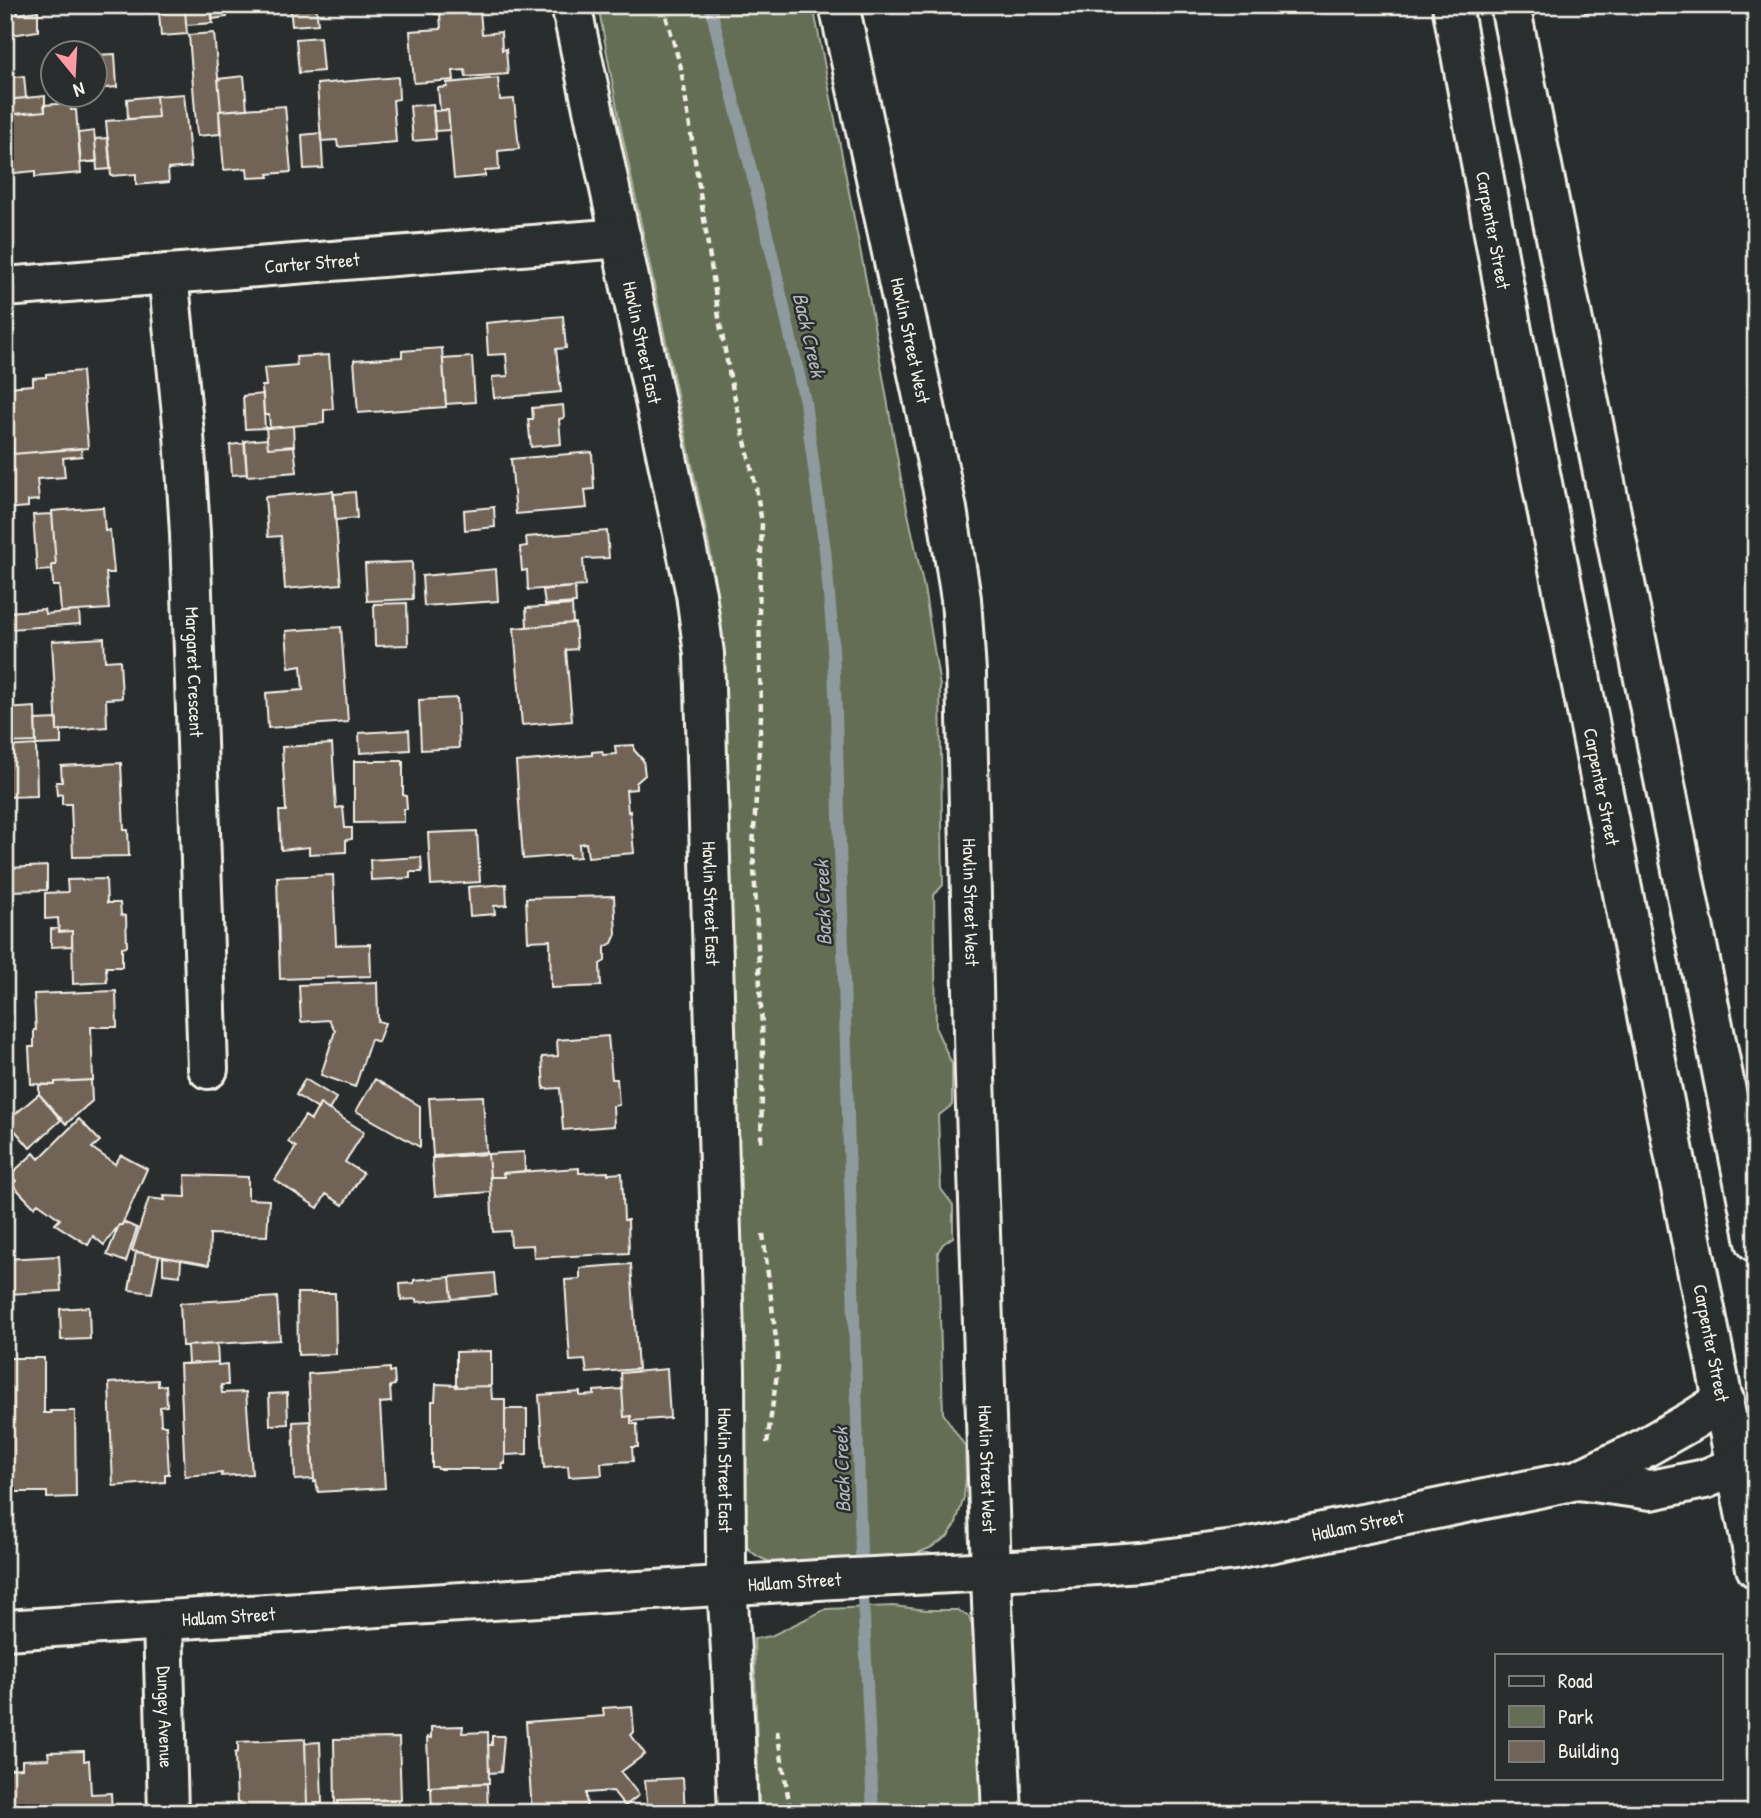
<svg xmlns="http://www.w3.org/2000/svg" width="1761" height="1818" viewBox="0 0 1761 1818" font-family="'Patrick Hand',sans-serif">
  <style>
    .green { fill: #646e55; stroke: #acb09e; stroke-width: 2 }
    .lines { fill: none; stroke-linecap: round; stroke-linejoin: round }
    .stream { stroke: #8f9a9f; stroke-width: 12 }
    .building { fill: #716357; stroke: #f4f1e8; stroke-width: 2 }
    .minor-casing { stroke: #f4f1e8; stroke-width: 44 }
    .path { stroke: #f4f1e8; stroke-width: 4.5; stroke-dasharray: 7 5; stroke-linecap: butt }
    .minor { stroke: #2a2d2e; stroke-width: 38 }
    .labels { text-anchor: middle; stroke-width: 5; stroke-linejoin: round; paint-order: stroke }
    .street-label { font-size: 19px; fill: #f4f1e8; stroke: #2a2d2e }
    .water-label { font-size: 21px; font-style: italic; fill: #b1b7b8; stroke: #2a2d2e }
  </style>
  <rect width="100%" height="100%" fill="#2a2d2e"/>
  <filter id="ink" filterUnits="userSpaceOnUse"><feTurbulence type="fractalNoise" baseFrequency=".0143" numOctaves="2"/><feDisplacementMap in="SourceGraphic" scale="14" xChannelSelector="R" yChannelSelector="G"/><feConvolveMatrix kernelMatrix="1 2 1 2 8 2 1 2 1" color-interpolation-filters="sRGB"/></filter>
  <g filter="url(#ink)">
    <path class="green" d="M598,5H813L866,280L903,490L924,588L940,686L943,885L934,895L936,1029L952,1064V1105L938,1116L941,1189L953,1205V1237L943,1244L938,1252L943,1413L965,1446L966,1476L964,1497L955,1526L947,1537L930,1548L915,1554L776,1563C760,1560 749,1553 742,1539L725,709L716,591L711,555L620,124Z
      M893,1606L927,1610H958L969,1617L980,1648L984,1813H759L754,1639L771,1636L826,1609Z"/>
    <g class="lines">
      <path class="stream" d="M710,5L772,254L805,402L825,550L832,629L836,713L861,1552L873,1813"/>
    </g>
    <path class="building" d="M5,5H17L18,14L38,11V31L5,36Z
      M161,5H183L184,10L162,12Z
      M185,5H211L213,23L186,25Z
      M211,5H226L227,17L212,19Z
      M290,5H316L318,24L292,26Z
      M434,5H480V11L435,14Z
      M1584,5H1618L1585,13Z
      M185,10L187,34L161,36L159,13Z
      M480,11L482,34L501,32L502,50L506,49L508,74L466,77L465,70L453,71L454,80L414,83L410,31L441,29L440,14Z
      M214,33L221,111H219L220,134L197,136L189,35Z
      M320,37L323,71L299,73L296,39Z
      M115,54L117,87L95,89L94,55Z
      M24,76L26,98L5,100V78Z
      M244,76L247,109L221,111L218,79Z
      M398,77L399,99L393,100L396,142L338,147L337,140L321,141L317,84Z
      M498,78L500,100L514,99L519,149L498,151L499,170L485,171V176L454,179L448,110H440L438,88L447,87V83Z
      M184,94L191,167L168,169L169,182L136,185V174L111,176L106,121L158,117L156,96Z
      M45,96V111L5,115V100Z
      M156,96L158,117L128,119L127,99Z
      M70,103L71,110H76L81,173L35,177V171L5,174V115L45,111L44,105Z
      M433,104L436,139L413,141L410,106Z
      M285,106L291,172L268,174L269,177L248,178L247,168L224,170L219,111Z
      M448,110L450,130L435,131L433,111Z
      M94,131L97,161L81,163L78,133Z
      M321,133L323,168L304,169L302,135Z
      M108,138L111,169L97,170L95,139Z
      M563,316L566,348L556,349L561,392L494,398L492,377L508,376L506,354L488,355L486,323Z
      M442,348L446,407L358,413L354,360L402,357V351Z
      M329,355L333,409L324,410V423L270,428L269,415H264L262,386H266L264,368L297,365L296,357Z
      M472,357L475,402L446,404L443,359Z
      M82,371L88,448L13,454L7,387L33,385V378L46,377V374Z
      M263,394L265,428L245,429L243,396Z
      M563,405L564,418L559,419L561,444L531,447L528,419H533L532,408Z
      M293,426L294,446L268,448L266,428Z
      M267,439L268,448L294,446L297,472L247,476L244,441Z
      M245,443L247,474L232,475L230,445Z
      M81,448L82,456L63,458L65,477L37,479L39,500L28,501V507L5,509V449H12L13,454Z
      M592,452L594,489L585,490L587,508L516,514L511,459Z
      M333,491L341,584L285,589L281,536L268,537L265,497Z
      M355,492L357,518L336,520L334,494Z
      M103,507L105,531L110,530L114,573H106L109,609L61,612L59,586H53L52,565H56L52,511Z
      M494,507L495,527L465,530L464,510Z
      M52,514L56,565H52V570L37,571L33,515Z
      M607,531L609,558L583,559L585,586L528,590L527,570L522,571L520,547L527,546L526,537Z
      M412,562L413,599L367,601L365,564Z
      M496,569L498,601L424,606L422,576Z
      M575,587L576,603L545,605L543,590Z
      M407,603L408,645L375,646L374,604Z
      M572,605L573,623L527,627L526,608Z
      M5,608H8L10,629H5Z
      M44,609L45,614L79,611L80,624L10,629L9,612Z
      M575,623L577,649L566,650L572,721L522,725L514,628Z
      M341,627L348,722L268,728L266,693L303,690L301,666L289,668L286,631Z
      M104,638L105,661L120,660L122,698L106,699L107,727L57,731L52,641Z
      M457,698L459,748L421,750L419,700Z
      M35,707L36,742L5,743V709Z
      M57,719V731L61,730V744L36,745L35,720Z
      M409,730L410,750L360,753L359,733Z
      M332,744L336,808L343,807L345,828H352V839L346,840V852L309,854V847L281,850L279,811H286L282,747Z
      M36,745L37,796L5,797V747Z
      M634,745V750L643,760L645,775L636,783V789L626,790L628,812L630,811L634,853L588,857L586,843L579,844L580,857L569,858V855L523,859L516,762L592,755V752L602,751L603,755L616,754L615,746Z
      M354,761H403V795L406,796L407,809H404V822L354,823Z
      M121,763L124,830H128L129,856L73,857L71,804H62V794L57,795L56,782H62L61,766Z
      M5,831H9L10,867H5Z
      M477,831L480,882L431,885L428,833Z
      M421,857L422,872H410V878L371,880L370,860Z
      M47,866V890L10,891L9,868Z
      M333,875L336,945L370,944L371,976L280,979L277,877Z
      M106,879L107,903H120L121,915L126,916L127,946L122,947V967H106L107,982L73,984L72,931L59,932L58,918L45,919V893L68,892L67,880Z
      M506,884L507,905L494,906L495,914L470,916L468,887Z
      M614,896L616,934L612,943L605,947V961L600,964L601,986L551,988L550,940L528,941L526,898Z
      M59,928V932L72,931V946L51,947V929Z
      M377,982L378,1021L385,1023L378,1042L371,1039L355,1087L321,1075L335,1031L329,1020L301,1022L299,985Z
      M116,991L117,1027H91L93,1080L55,1082V1085L31,1084L29,1047H34V1030H36L34,994Z
      M608,1036L612,1079H617L619,1105L613,1106L614,1126L563,1130L560,1088L544,1089L542,1057L558,1056L557,1040Z
      M305,1079L336,1098L329,1110L320,1104L318,1109L296,1095Z
      M375,1079L420,1106V1147L356,1111Z
      M91,1080L92,1101L66,1124L39,1094V1085H55V1082Z
      M39,1094L61,1120L30,1148L7,1121Z
      M483,1096L486,1152L433,1156L429,1098Z
      M320,1104L364,1132L345,1162L363,1173L343,1205L326,1194L318,1208L275,1180L296,1147L288,1142L305,1116L311,1120Z
      M79,1119L100,1141L92,1148L115,1164L121,1155L147,1169L122,1225H119L104,1245L93,1236L88,1245L55,1224L60,1219L38,1203L34,1207L12,1184L16,1181L10,1175L34,1153L39,1159Z
      M524,1152L525,1171L503,1173L504,1177H490L488,1154Z
      M488,1154L491,1192L435,1196L432,1158Z
      M579,1168V1173L608,1172V1174L622,1173L624,1220H628L629,1253L534,1258L533,1245L511,1246L510,1231L493,1232L490,1177H504L503,1173Z
      M185,1175L248,1177V1199L269,1200L267,1236L210,1234L209,1265L132,1251L149,1198L165,1200L164,1196L186,1197Z
      M123,1222L137,1228L126,1262L107,1255L119,1225H122Z
      M136,1252L159,1256L152,1293L129,1290Z
      M59,1256L61,1291L8,1294L6,1259Z
      M163,1257L181,1260L180,1276L163,1274Z
      M631,1264L638,1369L587,1373L585,1360L570,1361L565,1280L580,1279V1268Z
      M494,1273L496,1295L452,1299L450,1277Z
      M450,1277L452,1299L417,1302V1299L401,1300L400,1284L414,1283V1280Z
      M297,1293H335L336,1354L298,1355Z
      M277,1297L280,1340L182,1346L180,1303Z
      M89,1307L90,1339L61,1340L60,1309Z
      M217,1344L218,1362L188,1364L187,1346Z
      M491,1351V1386L456,1387V1352Z
      M8,1358H44V1413H51L50,1411H75L76,1497L47,1498V1492H14V1484L11,1485L10,1428H5V1362H8Z
      M218,1362V1365L227,1364L228,1385H221L222,1393L246,1392L252,1474L221,1476L222,1473L185,1476L180,1364Z
      M390,1368V1372L394,1371L395,1385L390,1386L391,1402L380,1403L385,1488L318,1492L316,1481L314,1482V1479L308,1374Z
      M667,1369L670,1418L631,1421V1416L624,1417L621,1373Z
      M158,1380V1386L166,1385L167,1406L160,1407L161,1425H166L169,1474H165V1482L113,1486L109,1383Z
      M436,1384L457,1385L456,1387L491,1386L492,1399H505V1464H502L503,1469H438L437,1467H432V1401H435Z
      M622,1389L624,1417L631,1416V1424H637L638,1447H632L633,1461L601,1463L602,1475L569,1477L568,1466L544,1468L539,1395L580,1392V1396L594,1395V1391Z
      M287,1393L288,1424L270,1425L269,1394Z
      M505,1409H527V1454L505,1455Z
      M310,1421L314,1479L295,1480L293,1422Z
      M632,1706L634,1732L631,1735L645,1754L621,1772L639,1795L625,1806L613,1791L586,1793L587,1813H532L526,1722L604,1716L603,1708Z
      M463,1726L462,1733L488,1732L489,1783L429,1787L427,1737L431,1738V1727Z
      M492,1736H504L501,1772L489,1773L488,1745H492Z
      M399,1738L401,1800L338,1801V1805H335L334,1739Z
      M305,1739L307,1804H301V1813H241L240,1803H237L235,1753L238,1752V1742Z
      M320,1742L322,1803L307,1804L305,1743Z
      M84,1751V1761L89,1760L91,1794L111,1793L112,1813H10L8,1769L22,1768V1760L49,1759L48,1752Z
      M683,1778L685,1813H648L645,1780Z
      M487,1783L488,1813H432L431,1787L459,1786L460,1784Z
      M399,1799V1813H338V1801Z"/>
    <g class="lines">
      <defs>
        <g id="minor">
          <path id="s1" d="M571,5L696,594L704,654L725,1370L726,1567L732,1668L738,1813"/>
          <path id="s2" d="M839,5L947,509L961,599L966,672L975,1077L992,1603L1002,1813"/>
          <path id="s3" d="M1452,5L1512,331L1756,1568"/>
          <path d="M1510,5L1756,1242"/>
          <path id="s4" d="M168,274L184,434L190,533L208,1069"/>
          <path id="s5" d="M5,287L621,238"/>
          <path d="M1578,1480L1651,1490L1705,1479L1736,1466L1756,1452"/>
          <path id="s6" d="M163,1621L168,1813"/>
          <path id="s7" d="M5,1630L834,1579L1052,1568L1140,1562L1235,1550L1578,1480L1637,1452L1693,1420L1724,1400"/>
        </g>
      </defs>
      <use href="#minor" class="minor-casing"/>
      <path class="path" d="M663,5L681,68L720,324L730,377L756,488L762,523L759,609L761,716L753,847L763,1047L761,1142
        M763,1234L778,1355V1367L767,1444
        M777,1731L791,1813"/>
      <use href="#minor" class="minor"/>
    </g>
  </g>
  <g class="labels">
    <g class="street-label">
      <text dy="7" stroke="none"><textPath href="#s3" startOffset="229">Carpenter Street</textPath></text>
      <text dy="7" stroke="none"><textPath href="#s5" startOffset="308">Carter Street</textPath></text>
      <text dy="7" stroke="none"><textPath href="#s2" startOffset="343">Havlin Street West</textPath></text>
      <text dy="7" stroke="none"><textPath href="#s1" startOffset="345">Havlin Street East</textPath></text>
      <text dy="7" stroke="none"><textPath href="#s4" startOffset="399">Margaret Crescent</textPath></text>
      <text dy="7" stroke="none"><textPath href="#s3" startOffset="796">Carpenter Street</textPath></text>
      <text dy="7" stroke="none"><textPath href="#s1" startOffset="912">Havlin Street East</textPath></text>
      <text dy="7" stroke="none"><textPath href="#s2" startOffset="910">Havlin Street West</textPath></text>
      <text dy="7" stroke="none"><textPath href="#s3" startOffset="1363">Carpenter Street</textPath></text>
      <text dy="7" stroke="none"><textPath href="#s1" startOffset="1479">Havlin Street East</textPath></text>
      <text dy="7" stroke="none"><textPath href="#s2" startOffset="1477">Havlin Street West</textPath></text>
      <text dy="7" stroke="none"><textPath href="#s7" startOffset="1358">Hallam Street</textPath></text>
      <text dy="7" stroke="none"><textPath href="#s7" startOffset="791">Hallam Street</textPath></text>
      <text dy="7" stroke="none"><textPath href="#s7" startOffset="224">Hallam Street</textPath></text>
      <text dy="7" stroke="none"><textPath href="#s6" startOffset="96">Dungey Avenue</textPath></text>
    </g>
    <g class="water-label">
      <text transform="translate(809 335) rotate(77)" y="7">Back Creek</text>
      <text transform="translate(823 903) rotate(-92)" y="7">Back Creek</text>
      <text transform="translate(842 1470) rotate(-92)" y="7">Back Creek</text>
    </g>
  </g>
  <rect width="1761" height="1818" fill="none" stroke="#2a2d2e" stroke-width="28"/>
  <rect x="14" y="14" width="1733" height="1790" fill="none" stroke="#f4f1e8" stroke-width="2.5" filter="url(#ink)"/>
  <rect x="1495" y="1654" width="228" height="126" fill="#2a2d2e" stroke="#7b7b78" stroke-width="2"/>
  <rect x="1509" y="1676" width="35" height="10" fill="#2a2d2e" stroke="#7b7b78" stroke-width="2"/>
  <text x="1558" y="1688" font-size="21" fill="#f4f1e8">Road</text>
  <rect x="1509" y="1706" width="35" height="21" fill="#646e55" stroke="#7b7b78" stroke-width="2"/>
  <text x="1558" y="1724" font-size="21" fill="#f4f1e8">Park</text>
  <rect x="1509" y="1741" width="35" height="21" fill="#716357" stroke="#7b7b78" stroke-width="2"/>
  <text x="1558" y="1758" font-size="21" fill="#f4f1e8">Building</text>
  <g transform="translate(74 74) rotate(162)"><circle r="33" fill="#2a2d2e" stroke="#7b7b78" stroke-width="2"/>
  <path d="M0-5L12 26L0 18L-12 26Z" fill="#ff9aa2"/>
  <text y="-10" font-size="19" font-weight="bold" text-anchor="middle" fill="#f4f1e8">N</text>
  </g>
</svg>
